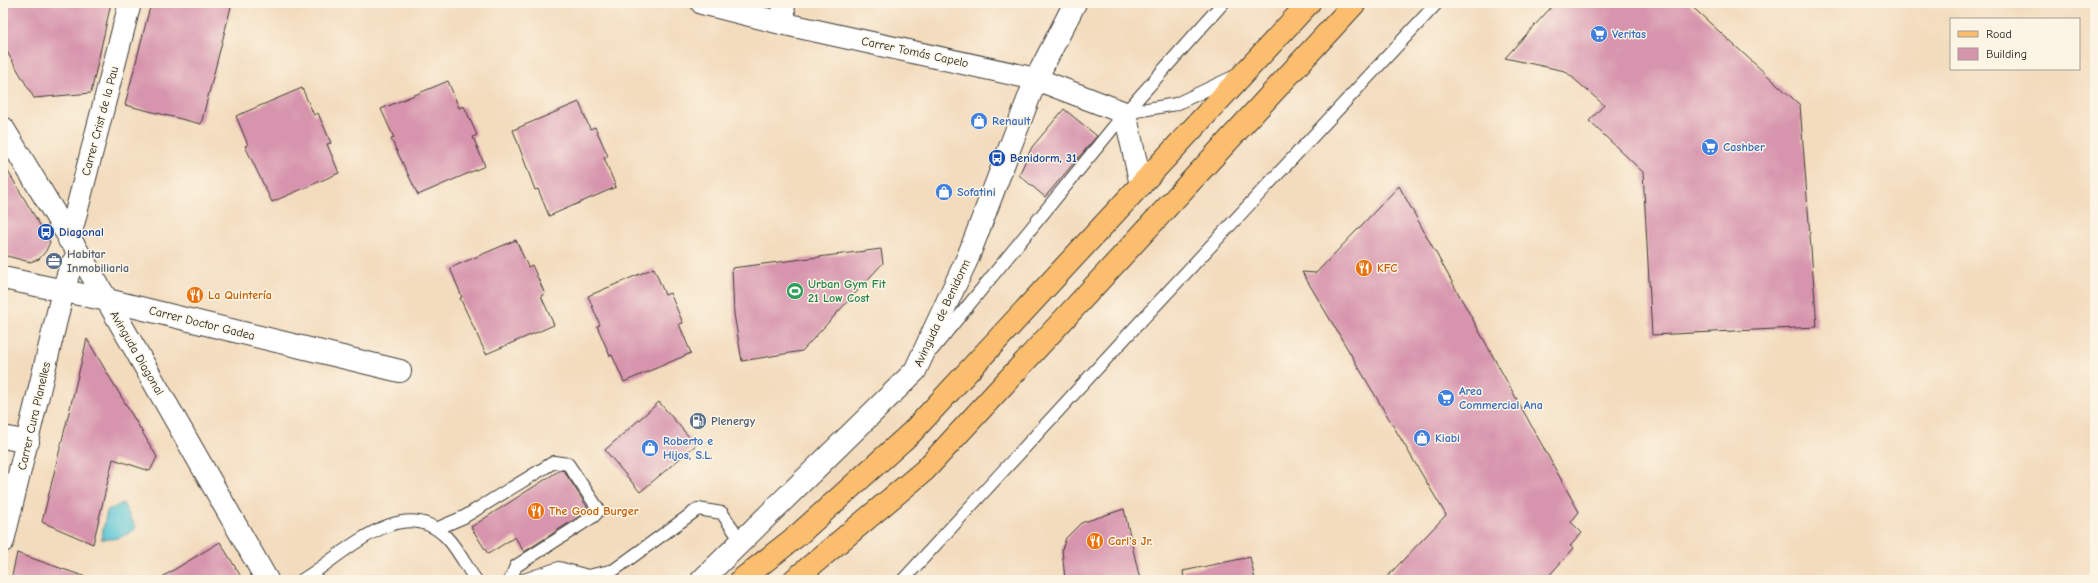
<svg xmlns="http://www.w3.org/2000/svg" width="2098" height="583" viewBox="0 0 2098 583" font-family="'Comic Neue',sans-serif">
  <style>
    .water { fill: #5cc6d6; stroke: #3c7179 }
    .building { fill: #d794ad }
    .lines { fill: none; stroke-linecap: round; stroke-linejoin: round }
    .service-casing { stroke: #3c3934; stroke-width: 14 }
    .minor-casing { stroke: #3c3934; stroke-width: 24 }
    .tertiary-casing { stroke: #3c3934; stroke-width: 24 }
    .primary-casing { stroke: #3c3934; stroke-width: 24 }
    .service { stroke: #fff; stroke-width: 12 }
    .minor { stroke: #fff; stroke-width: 22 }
    .tertiary { stroke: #fff; stroke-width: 22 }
    .primary { stroke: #fbbe6e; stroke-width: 22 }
    .labels { text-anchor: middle; stroke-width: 3; stroke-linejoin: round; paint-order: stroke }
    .shop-label { font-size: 12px; font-weight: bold; fill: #366cbe; stroke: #fcf5e5; text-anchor: start }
    .street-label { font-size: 12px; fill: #1c1c1c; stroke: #fcf5e5 }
    .transit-label { font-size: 12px; font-weight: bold; fill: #164399; stroke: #fcf5e5; text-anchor: start }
    .service-label { font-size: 12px; font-weight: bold; fill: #4e5e75; stroke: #fcf5e5; text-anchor: start }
    .food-label { font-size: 12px; font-weight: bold; fill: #c56008; stroke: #fcf5e5; text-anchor: start }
    .leisure-label { font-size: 12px; font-weight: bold; fill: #27864d; stroke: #fcf5e5; text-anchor: start }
  </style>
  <rect width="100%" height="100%" fill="#fcf5e5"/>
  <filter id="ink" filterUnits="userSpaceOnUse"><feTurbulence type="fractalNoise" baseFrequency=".025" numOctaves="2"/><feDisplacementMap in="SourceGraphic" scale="8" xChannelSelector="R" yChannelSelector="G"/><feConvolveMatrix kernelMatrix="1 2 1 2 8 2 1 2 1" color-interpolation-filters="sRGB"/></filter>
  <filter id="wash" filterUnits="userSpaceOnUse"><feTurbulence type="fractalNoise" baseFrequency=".012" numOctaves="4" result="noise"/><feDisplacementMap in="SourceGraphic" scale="16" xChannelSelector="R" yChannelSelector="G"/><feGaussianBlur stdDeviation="0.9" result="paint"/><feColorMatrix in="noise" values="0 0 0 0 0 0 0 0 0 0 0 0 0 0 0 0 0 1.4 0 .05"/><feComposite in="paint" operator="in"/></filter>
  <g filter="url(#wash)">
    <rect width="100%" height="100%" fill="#f3dcbe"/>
    <path class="water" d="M123,503L136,528C126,537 115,540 101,539L107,511Z"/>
    <g id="blocks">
      <path class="building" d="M3,3H111L91,93L34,98L3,45Z
        M151,3H232L201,124L125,105Z
        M1555,3H1688L1800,105L1817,327L1652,335L1643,172L1589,121L1604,105L1565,71L1505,58Z
        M448,81L459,108L464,106L477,135L473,137L485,166L418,195L391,139L394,138L381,109Z
        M302,88L314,115L318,113L331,143L327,144L339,173L272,202L245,146L248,145L236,116Z
        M579,102L590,129L595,127L608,156L604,158L616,187L549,216L538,189L535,190L513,130Z
        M1064,109L1097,136L1045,197L1019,175L1032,147Z
        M3,163L50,242L46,251L39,259L30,262L3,255Z
        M1399,186L1579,512L1571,522L1582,533L1570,546L1574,548L1545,580H1384L1446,515L1302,272L1316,273Z
        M516,240L528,267L532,265L545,294L541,296L554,325L486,354L460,298L462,297L450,268Z
        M881,249L883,263L802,351L742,361L734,314L732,268Z
        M654,268L665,295L670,293L683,323L679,324L691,353L624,382L612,355L610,356L597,326L600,325L588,296Z
        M87,339L157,457L150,471L113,459L93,544L42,522Z
        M659,402L696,445L640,492L605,450Z
        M560,470L564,471L589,510L524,552L515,537L488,554L471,527Z
        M1124,509L1140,580H1065L1062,549L1066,538L1081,523Z
        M220,542L243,580H157Z
        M17,553L86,577V580H11Z
        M1250,557L1255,580H1184L1183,571Z"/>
    </g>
  </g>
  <g filter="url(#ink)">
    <use href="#blocks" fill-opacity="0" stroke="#3c3934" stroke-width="1"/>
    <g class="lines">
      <defs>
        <path id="service" d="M1125,113L1176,104L1233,77
          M932,350L1125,113L1223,3
          M436,529L464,517L554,462L568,464L599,510L594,516L516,566L510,580
          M302,580C340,558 400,493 444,535C456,545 466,567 476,580
          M524,580L559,568L588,576L614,570L698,509L722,513L741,541
          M903,580L1126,337L1437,3"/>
        <path id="minor" d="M702,3L785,24L1036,79L1125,113L1141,185
          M783,3L785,24
          M69,240L130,3
          M3,278L107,300L400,371
          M3,437L28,442
          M3,541L63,291L71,265L79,255
          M702,580L915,371L968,257L1036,79L1075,3"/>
        <path id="tertiary" d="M3,128L107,300L267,580"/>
        <path id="primary" d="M741,580L798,535L912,432L1309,3
          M794,580L925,470L1355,3"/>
      </defs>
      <use href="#service" class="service-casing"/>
      <use href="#minor" class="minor-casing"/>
      <use href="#tertiary" class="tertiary-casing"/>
      <use href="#primary" class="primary-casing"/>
      <use href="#service" class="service"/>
      <use href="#minor" class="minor"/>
      <use href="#tertiary" class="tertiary"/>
      <use href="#primary" class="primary"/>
    </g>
  </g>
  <defs>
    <symbol id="supermarket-disc" viewBox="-11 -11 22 22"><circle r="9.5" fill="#3f7fe0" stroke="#fcf5e5"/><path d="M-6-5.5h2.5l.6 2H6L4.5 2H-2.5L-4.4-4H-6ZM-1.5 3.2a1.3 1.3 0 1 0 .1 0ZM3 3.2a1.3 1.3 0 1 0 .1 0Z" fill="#fff"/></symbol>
    <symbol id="shop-disc" viewBox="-11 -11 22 22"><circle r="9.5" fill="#3f7fe0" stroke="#fcf5e5"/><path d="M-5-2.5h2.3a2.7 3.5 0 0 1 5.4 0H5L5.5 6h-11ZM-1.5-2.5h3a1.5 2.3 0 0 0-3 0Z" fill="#fff"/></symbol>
    <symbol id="bus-disc" viewBox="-11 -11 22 22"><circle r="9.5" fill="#1a4fb4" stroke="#fcf5e5"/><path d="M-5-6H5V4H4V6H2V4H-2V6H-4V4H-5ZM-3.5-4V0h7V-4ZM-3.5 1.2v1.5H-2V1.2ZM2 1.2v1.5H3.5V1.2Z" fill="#fff"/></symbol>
    <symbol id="office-disc" viewBox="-11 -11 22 22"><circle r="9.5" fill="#5c6f8a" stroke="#fcf5e5"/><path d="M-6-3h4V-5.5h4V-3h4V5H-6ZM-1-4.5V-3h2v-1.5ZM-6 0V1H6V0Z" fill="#fff"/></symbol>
    <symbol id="restaurant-disc" viewBox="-11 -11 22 22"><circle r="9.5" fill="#e8710a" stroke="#fcf5e5"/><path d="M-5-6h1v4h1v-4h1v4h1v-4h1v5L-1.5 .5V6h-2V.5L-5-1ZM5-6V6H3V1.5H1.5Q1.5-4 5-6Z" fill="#fff"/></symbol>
    <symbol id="stadium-disc" viewBox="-11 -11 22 22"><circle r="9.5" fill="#2e9e5b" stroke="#fcf5e5"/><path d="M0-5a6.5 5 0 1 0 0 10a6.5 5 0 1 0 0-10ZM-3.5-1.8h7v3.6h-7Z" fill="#fff"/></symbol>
    <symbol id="fuel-disc" viewBox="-11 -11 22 22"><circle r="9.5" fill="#5c6f8a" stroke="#fcf5e5"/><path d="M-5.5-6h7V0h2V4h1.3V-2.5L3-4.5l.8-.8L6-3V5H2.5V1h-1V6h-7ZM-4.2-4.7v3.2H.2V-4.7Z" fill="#fff"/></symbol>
  </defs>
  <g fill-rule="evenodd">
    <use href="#supermarket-disc" x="1589" y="24" width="20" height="20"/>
    <use href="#shop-disc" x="969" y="111" width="20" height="20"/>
    <use href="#supermarket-disc" x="1700" y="137" width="20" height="20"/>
    <use href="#bus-disc" x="987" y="148" width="20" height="20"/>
    <use href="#shop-disc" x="934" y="182" width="20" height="20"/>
    <use href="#bus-disc" x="36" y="222" width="20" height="20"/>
    <use href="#office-disc" x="44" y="251" width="20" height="20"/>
    <use href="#restaurant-disc" x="1354" y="258" width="20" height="20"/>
    <use href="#stadium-disc" x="785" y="281" width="20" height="20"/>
    <use href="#restaurant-disc" x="185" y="285" width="20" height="20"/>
    <use href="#supermarket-disc" x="1436" y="388" width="20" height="20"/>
    <use href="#fuel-disc" x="688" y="411" width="20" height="20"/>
    <use href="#shop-disc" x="1412" y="428" width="20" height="20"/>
    <use href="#shop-disc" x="640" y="438" width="20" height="20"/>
    <use href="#restaurant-disc" x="526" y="501" width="20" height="20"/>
    <use href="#restaurant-disc" x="1085" y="531" width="20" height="20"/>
  </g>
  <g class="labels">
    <g class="shop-label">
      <text x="1612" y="38">Veritas</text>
      <text x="992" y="125">Renault</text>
      <text x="1723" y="151">Cashber</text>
      <text x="957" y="196">Sofatini</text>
      <text x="1459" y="395">Area<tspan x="1459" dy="14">Commercial Ana</tspan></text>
      <text x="1435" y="442">Kiabi</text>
      <text x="663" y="445">Roberto e<tspan x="663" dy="14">Hijos, S.L.</tspan></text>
    </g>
    <g class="street-label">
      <text transform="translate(915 52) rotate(12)" y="4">Carrer Tomás Capelo</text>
      <text transform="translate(100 121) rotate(-75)" y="4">Carrer Crist de la Pau</text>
      <text transform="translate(942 313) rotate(-65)" y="4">Avinguda de Benidorm</text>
      <text transform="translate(202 323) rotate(14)" y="4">Carrer Doctor Gadea</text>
      <text transform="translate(137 353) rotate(60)" y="4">Avinguda Diagonal</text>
      <text transform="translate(34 416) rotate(-77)" y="4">Carrer Cura Planelles</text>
    </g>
    <g class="transit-label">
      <text x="1010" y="162">Benidorm, 31</text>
      <text x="59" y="236">Diagonal</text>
    </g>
    <g class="service-label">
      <text x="67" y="258">Habitar<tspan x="67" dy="14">Inmobiliaria</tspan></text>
      <text x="711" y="425">Plenergy</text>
    </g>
    <g class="food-label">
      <text x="1377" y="272">KFC</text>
      <text x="208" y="299">La Quintería</text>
      <text x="549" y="515">The Good Burger</text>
      <text x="1108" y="545">Carl's Jr.</text>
    </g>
    <g class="leisure-label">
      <text x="808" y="288">Urban Gym Fit<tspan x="808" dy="14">21 Low Cost</tspan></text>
    </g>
  </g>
  <rect width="2098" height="583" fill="none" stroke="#fcf5e5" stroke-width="16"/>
  <rect x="1950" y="18" width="130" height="52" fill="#fcf5e5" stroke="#a29e95"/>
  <rect x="1958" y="31" width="20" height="6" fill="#fbbe6e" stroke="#a29e95"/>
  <text x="1986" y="38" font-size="12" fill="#1c1c1c">Road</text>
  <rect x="1958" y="48" width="20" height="12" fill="#d794ad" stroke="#a29e95"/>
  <text x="1986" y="58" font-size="12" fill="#1c1c1c">Building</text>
</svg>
